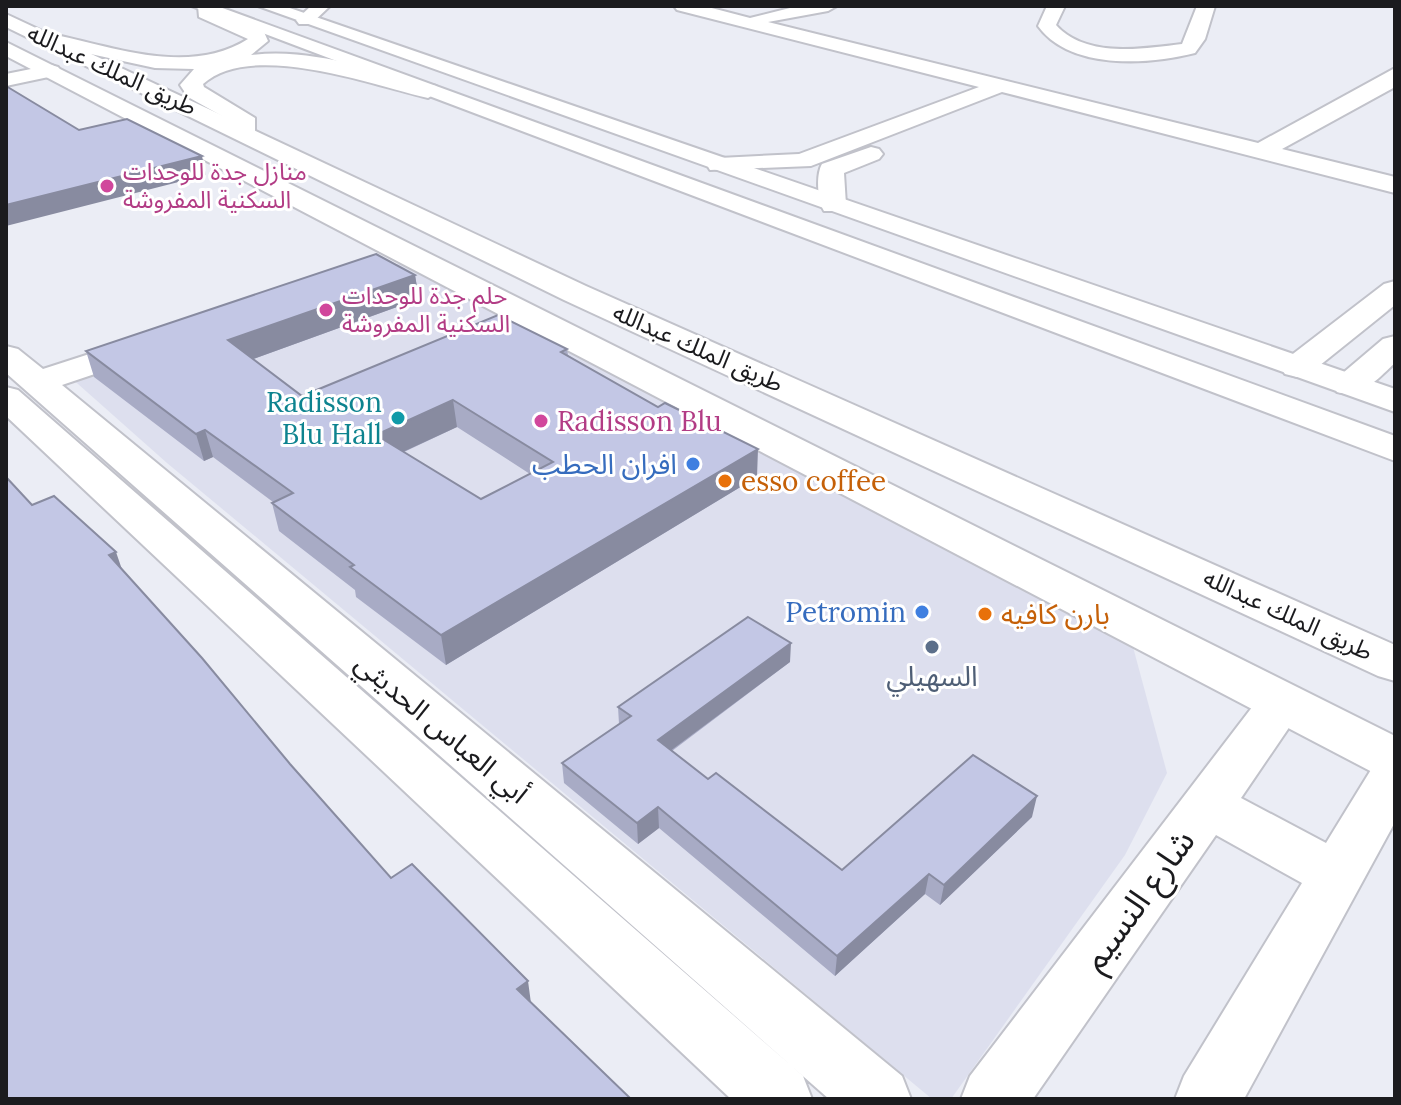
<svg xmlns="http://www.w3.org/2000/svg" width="1401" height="1105" viewBox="0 0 1401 1105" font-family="Lora,'Noto Sans Arabic',serif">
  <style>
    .built { fill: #dddfee }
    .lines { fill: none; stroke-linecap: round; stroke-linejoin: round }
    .minor-casing { stroke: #c1c2ca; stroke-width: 4 }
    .major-casing { stroke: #c1c2ca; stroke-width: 4 }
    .highway-casing { stroke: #c1c2ca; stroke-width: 4 }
    .minor { fill: #fff; fill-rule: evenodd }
    .major { fill: #fff; fill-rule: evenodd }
    .highway { fill: #fff; fill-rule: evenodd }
    .wall { fill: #a8abc5; fill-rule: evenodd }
    .shaded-wall { fill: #888ba0 }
    .building { fill: #c3c7e5; stroke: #888ba0; stroke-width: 2; fill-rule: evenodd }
    .hotel-dot { fill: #d1479c; stroke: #fff; stroke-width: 3 }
    .culture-dot { fill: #0f9aa8; stroke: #fff; stroke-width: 3 }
    .shop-dot { fill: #3f7fe0; stroke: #fff; stroke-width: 3 }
    .food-dot { fill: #e8710a; stroke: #fff; stroke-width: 3 }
    .service-dot { fill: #5c6f8a; stroke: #fff; stroke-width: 3 }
    .labels { text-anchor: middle; stroke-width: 6; stroke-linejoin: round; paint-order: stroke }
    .far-street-label { font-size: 24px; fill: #1b1b1e; stroke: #fff }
    .far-hotel-label { font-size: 24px; fill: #b23c85; stroke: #fff; text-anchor: start }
    .culture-label { font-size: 28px; fill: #0d838f; stroke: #fff; text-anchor: end }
    .hotel-label { font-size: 28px; fill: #b23c85; stroke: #fff; text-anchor: start }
    .shop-label { font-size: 28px; fill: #366cbe; stroke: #fff; text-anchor: end }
    .food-label { font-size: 28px; fill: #c56008; stroke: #fff; text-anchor: start }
    .service-label { font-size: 28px; fill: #4e5e75; stroke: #fff }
    .street-label { font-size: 28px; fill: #1b1b1e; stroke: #fff }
    .near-street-label { font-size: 34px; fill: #1b1b1e; stroke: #fff }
  </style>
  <rect width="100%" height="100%" fill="#ebedf5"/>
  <path class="built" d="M401,263L1133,647L1167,773L1125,855L951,1099H932L167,463L69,376Z"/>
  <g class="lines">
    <defs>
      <path id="minor" d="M311,6H330L311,24H299L296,20Z
        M674,6H704L750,18L798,6H837L828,11L768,22L1258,143L1395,68V87L1282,149L1395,177V193L1002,92L811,166L710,170L707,165L710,160L719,158L799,154L979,87L677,10Z
        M1047,6H1065L1056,25C1086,58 1142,49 1182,44L1197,6H1215L1205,39L1195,53C1147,65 1070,70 1038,26Z
        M51,65L58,67L61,71L58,75L6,86V74Z
        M871,147L879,149L883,154L879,159L844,173L846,205L842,211H824C817,200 816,174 822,164Z
        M1395,281V305L1309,374L1297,377L1285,374L1280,367L1285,360L1384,284Z
        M145,336L157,339L161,346L157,353L62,385L902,1076L911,1099H829L6,373V346L18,349L43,369Z
        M1395,336V363C1377,379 1362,399 1337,392L1332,385L1337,378L1383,339Z
        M6,387L18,390L803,1076L812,1099H731L6,416Z
        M1283,684L1300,689L1307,701L1241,798L1326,843L1377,760L1395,755V822L1244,1099H1175L1184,1076L1302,883L1216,835L1033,1099H961L970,1076L1266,689Z"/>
      <path id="major" d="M198,6H214L215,10L264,32L268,41L251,55C313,47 376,72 436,86L439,91L428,98C372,85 251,40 203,84L204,87L255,118V132L243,139L231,132V121L188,97L180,85L194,69L155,68L40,43L37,39L47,33C111,46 188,77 248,39L199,17Z
        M258,6H284L1395,389V412Z
        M6,42L1395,736V780L1376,774L6,56Z"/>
      <path id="highway" d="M191,6H217L1395,436V461Z
        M6,14L586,286L1395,645V681L1378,676L564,300L6,27Z"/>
    </defs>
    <use href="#minor" class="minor-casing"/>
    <use href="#major" class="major-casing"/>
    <use href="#highway" class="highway-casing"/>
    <use href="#minor" class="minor"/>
    <use href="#major" class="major"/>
    <use href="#highway" class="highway"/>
  </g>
  <path class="wall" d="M415,275L419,299L253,359L302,396L567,349L568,355L757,477L446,665L356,597L355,590L279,531L272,503L273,502L213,457L204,461L94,377L86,351ZM457,427L530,474L481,499L404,452Z
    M790,662L672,751L708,779L842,870L1032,817L940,905L925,894L835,976L659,828L638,844L564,783L562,763L619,724L618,707Z"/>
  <path class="shaded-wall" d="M202,156L206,175L6,226V205Z
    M415,275L419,299L234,366L228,340Z
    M453,400L457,427L381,462L376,435Z
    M205,430L213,457L204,461L196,434Z
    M758,449L757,477L446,665L441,635Z
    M116,552L128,587L109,555Z
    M791,643L790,662L658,760V740Z
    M1037,796L1032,817L940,905L944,885Z
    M658,807L659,828L638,844L637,823Z
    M929,874L925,894L835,976L837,956Z
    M528,981L533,1018L517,989Z"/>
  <path class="building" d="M6,86L79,130L127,119L202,156L6,205Z
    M376,254L415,275L228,340L302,396L498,315L567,349L561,352L658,407L665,403L758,449L441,635L350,567L354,565L272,503L293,493L205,430L196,434L86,351ZM453,400L553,462L481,499L376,435Z
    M6,477L32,505L54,496L116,552L109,555L202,658L290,764L391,878L412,864L528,981L517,989L631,1099H6Z
    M748,617L791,643L658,740L708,779L716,773L842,870L973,755L1037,796L944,885L929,874L837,956L658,807L637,823L562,763L631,716L618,707Z"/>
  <g class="hotel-dot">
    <circle cx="107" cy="186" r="8"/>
    <circle cx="326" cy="310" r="8"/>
    <circle cx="541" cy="421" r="8"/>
  </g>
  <circle class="culture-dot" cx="398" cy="418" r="8"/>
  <g class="shop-dot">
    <circle cx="693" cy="464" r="8"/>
    <circle cx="922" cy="612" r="8"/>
  </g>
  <g class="food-dot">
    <circle cx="725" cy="481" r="8"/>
    <circle cx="985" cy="614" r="8"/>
  </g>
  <circle class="service-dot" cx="932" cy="647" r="8"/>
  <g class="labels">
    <g class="far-street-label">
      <text transform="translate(112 70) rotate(25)" y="8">طريق الملك عبدالله</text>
      <text transform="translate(698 348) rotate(24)" y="8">طريق الملك عبدالله</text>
      <text transform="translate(1288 615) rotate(25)" y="8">طريق الملك عبدالله</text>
    </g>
    <g class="far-hotel-label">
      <text x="123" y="180">منازل جدة للوحدات<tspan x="123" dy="28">السكنية المفروشة</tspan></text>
      <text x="342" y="304">حلم جدة للوحدات<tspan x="342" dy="28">السكنية المفروشة</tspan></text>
    </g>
    <g class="culture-label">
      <text x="382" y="412">Radisson<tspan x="382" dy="32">Blu Hall</tspan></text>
    </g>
    <g class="hotel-label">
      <text x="557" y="431">Radisson Blu</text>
    </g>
    <g class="shop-label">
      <text x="677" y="474">افران الحطب</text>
      <text x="906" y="622">Petromin</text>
    </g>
    <g class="food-label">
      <text x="741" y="491">esso coffee</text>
      <text x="1001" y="624">بارن كافيه</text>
    </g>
    <g class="service-label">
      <text x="932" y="686">السهيلي</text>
    </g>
    <g class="street-label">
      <text transform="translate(442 728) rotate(40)" y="10">أبي العباس الحديثي</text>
    </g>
    <g class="near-street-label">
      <text transform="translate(1138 900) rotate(-54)" y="12">شارع النسيم</text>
    </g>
  </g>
  <rect width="1401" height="1105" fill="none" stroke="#1b1b1e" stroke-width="16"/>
</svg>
